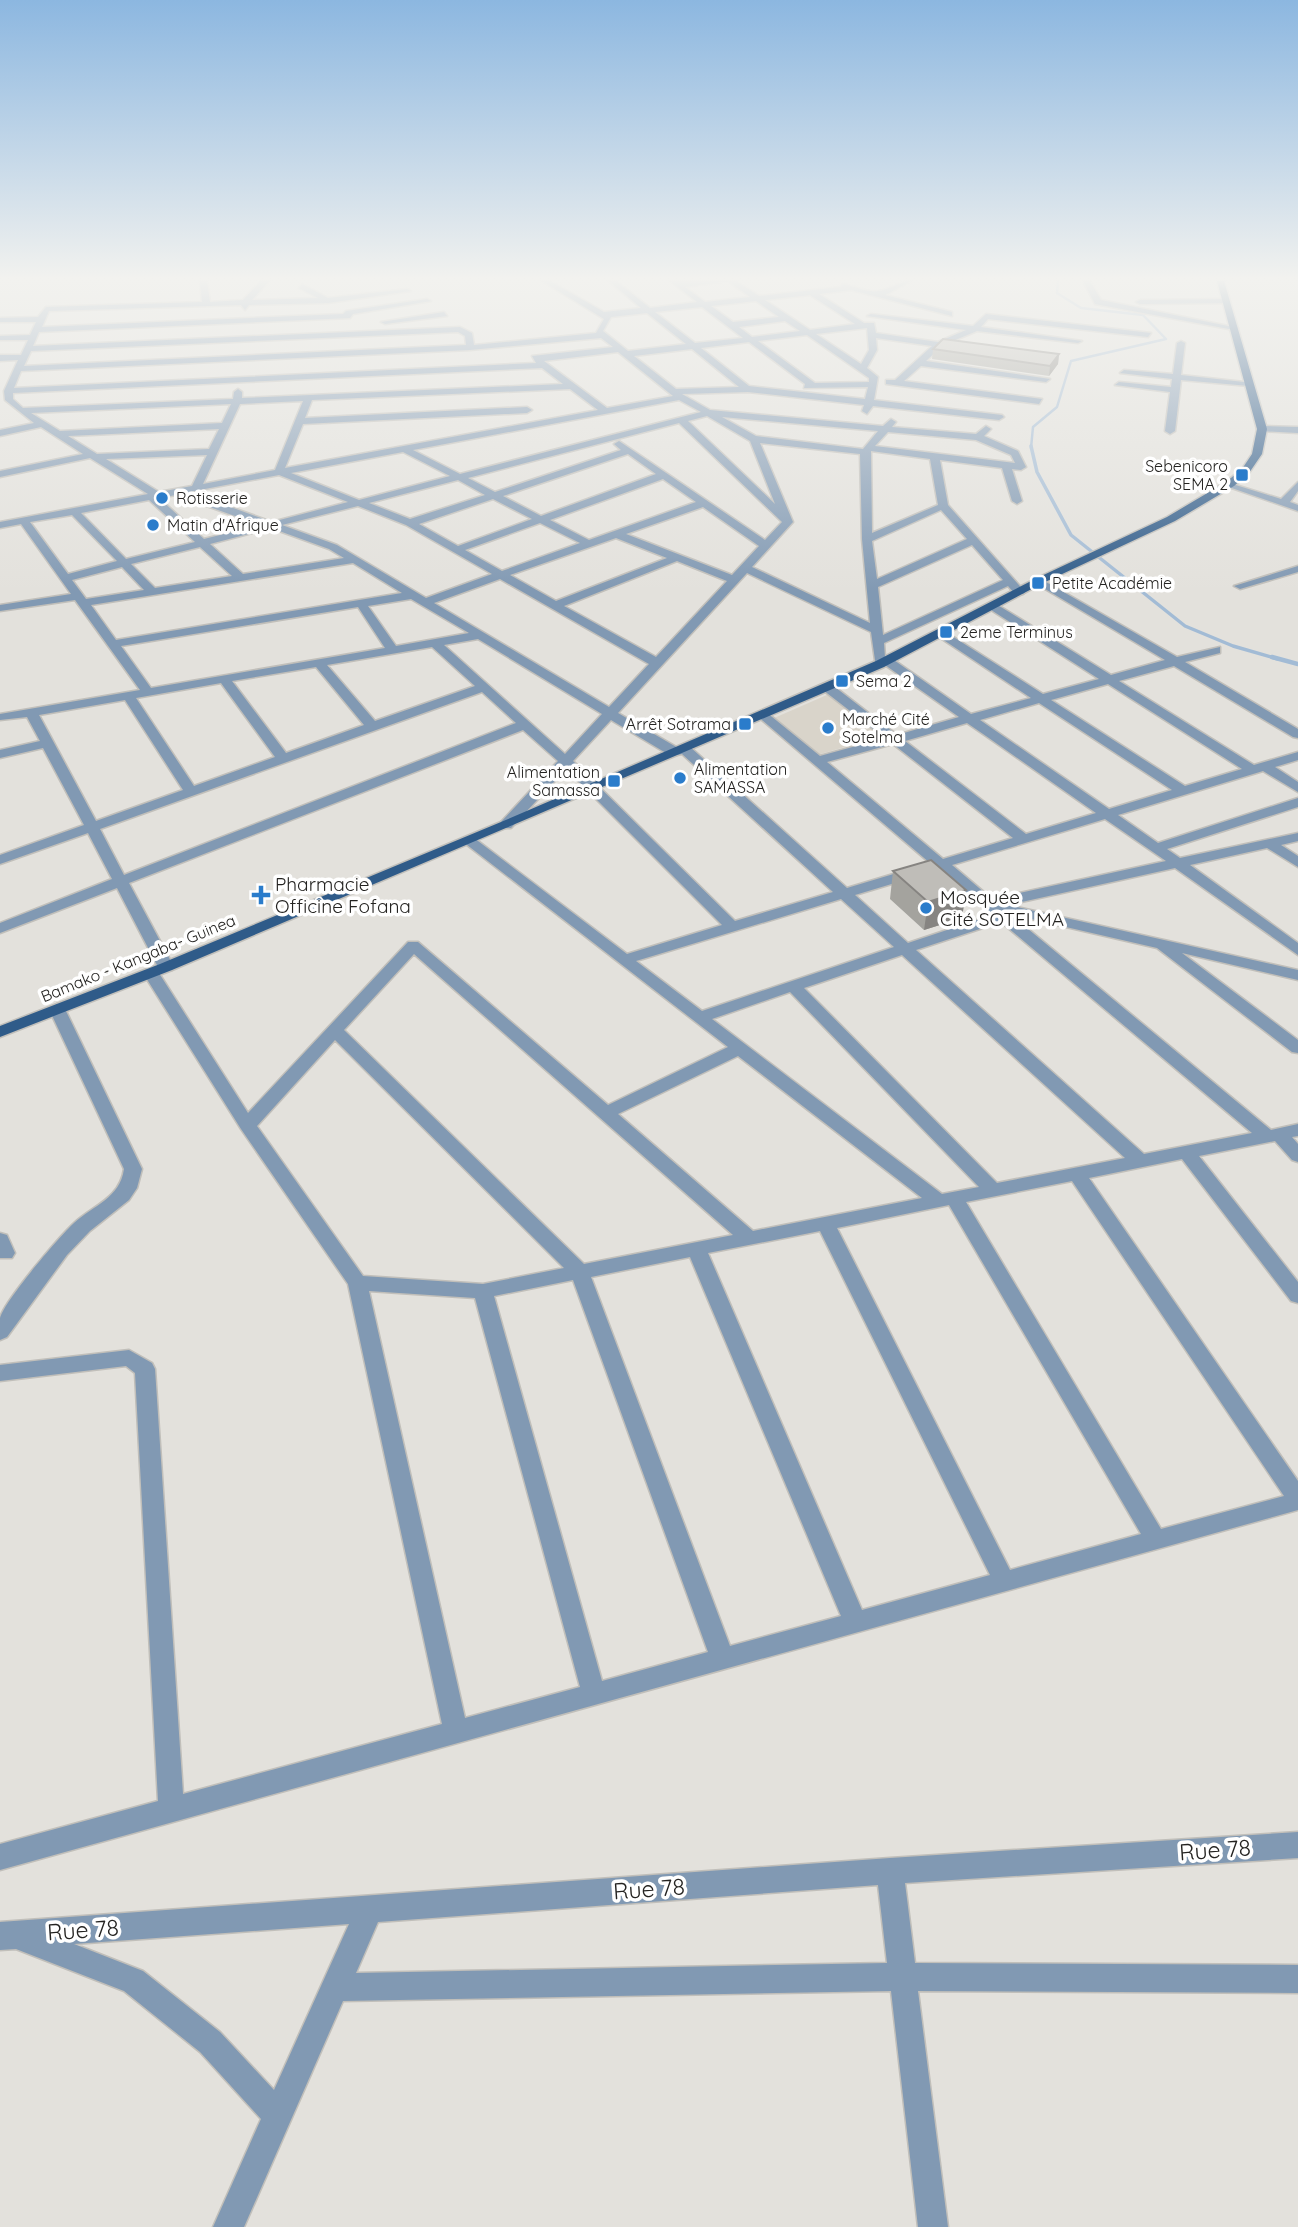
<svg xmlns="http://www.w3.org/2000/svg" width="1298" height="2227" viewBox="0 0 1298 2227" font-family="Quicksand,sans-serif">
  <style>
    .built { fill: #d9d4ca }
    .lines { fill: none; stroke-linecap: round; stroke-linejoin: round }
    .stream-far2 { stroke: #a2bbd5; stroke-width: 2.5 }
    .stream-far1 { stroke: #a2bbd5; stroke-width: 3.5 }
    .stream { stroke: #a2bbd5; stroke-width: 4.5 }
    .minor-casing { stroke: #c1bfba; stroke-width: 3 }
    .primary-casing { stroke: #c1bfba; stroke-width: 3 }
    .minor { fill: #8199b3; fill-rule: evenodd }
    .primary { fill: #2f5b89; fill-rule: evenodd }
    .wall { fill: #a4a39e }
    .shaded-wall { fill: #868481 }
    .building { fill: #bfbdb8; stroke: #868481; stroke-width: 2 }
    .poi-dot { fill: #2a7ccb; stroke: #fff; stroke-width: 2.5 }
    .labels { text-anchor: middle; stroke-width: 7; stroke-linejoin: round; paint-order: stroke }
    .far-poi-label { font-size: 16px; fill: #242321; stroke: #fff; text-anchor: start }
    .far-street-label { font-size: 16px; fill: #242321; stroke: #fff }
    .poi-label { font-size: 19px; fill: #242321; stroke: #fff; text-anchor: start }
    .near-street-label { font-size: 23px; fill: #242321; stroke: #fff }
  </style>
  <rect width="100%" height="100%" fill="#e3e1dc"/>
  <path class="built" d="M829,694L883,736L817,755L772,719Z"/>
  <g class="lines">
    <path class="stream-far2" d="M1031,448L1033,427L1057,407L1071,361L1166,339L1143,315L1081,308L1057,293L1058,281"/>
    <path class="stream-far1" d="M1031,446L1037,472L1071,535L1185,626L1233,646L1278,659"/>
    <path class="stream" d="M1272,657L1298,664"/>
    <defs>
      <path id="minor" d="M200,281H207L210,302L243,300L261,281H269L252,300L318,298L299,288L302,284L328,298L407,289L411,291L328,303L249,305L245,310L241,305L49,311L42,327L343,314L346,311L427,299L431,301L353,314L350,318L39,332L33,346L460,327L472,333L474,345L596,333L604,319L542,281H550L604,312L641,308L609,281H616L650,308L697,302L670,281H736L759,296L840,287L843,284C854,286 867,293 878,291C890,290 899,281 911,281L885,295L952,312V316L851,290L819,294L864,323H874L876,333L938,342L966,330L867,316L871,314L973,326L986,314L1151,333L1148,337L988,319L981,327L1082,341L1078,343L977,331L948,343V347H941L926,361L1050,379L1046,382L921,366L904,381L1042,399L1039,404L886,384V380H895L932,346L876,338L877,350L867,368L878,377L874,400L1002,415L1004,417L999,420L873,406L867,414L862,411L864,405L748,392L682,394L710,410L883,426L891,419L896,422L892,427L976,434L986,426L991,429L984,436L1018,451L1026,467L1021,470L1012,469L1022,501L1017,504L1012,501L1002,468L940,460L948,505L1025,592L1023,594H1015L1008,586L884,643L885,658H891L971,714L1031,698L936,635V631H944L1043,694L1099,679L988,608V604H996L1111,675L1165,660L1035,583L1033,581L1039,578L1177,657L1220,647V653L1185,662L1298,729V738L1293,737L1174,666L1119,681L1254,765L1298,752V760L1275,767L1298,782V792L1263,771L1118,815L1158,843L1298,798V807L1167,849L1180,858L1298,833V841L1281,845L1298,856V867L1267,848L1190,865L1298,943V955L1175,868L1008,905L1298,970V980L1182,953L1298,1040V1053L1292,1052L1157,948L1010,914L1271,1130L1298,1124V1136L1292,1137L1298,1144V1162L1292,1160L1275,1141L1199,1156L1298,1282V1303L1291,1301L1182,1159L1089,1178L1298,1481V1510L0,1870V1844L158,1801L135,1373L126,1366L0,1381V1365L129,1350L152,1363L155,1369L183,1794L442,1724L348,1284L241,1129L143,973L145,970H157L248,1113L408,942H418L608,1105L728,1047L462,841L469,837L474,838L627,954L722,925L566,769L511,828H501V822L558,761L523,730L129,883L174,967L172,970H160L158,967L117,888L0,933V923L112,879L88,833L0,864V855L84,825L43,748L0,758V750L40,741L27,717L0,720V714L140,690L75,600L0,611V605L71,594L21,524L0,528V522L148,494L90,458L0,477V471L83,454L41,427L0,436V430L34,423L5,400L4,391L18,360L0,361V355H21L28,340H0V336L30,335L36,322H0V318L38,317L46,307L202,302ZM728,281L750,297L705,302L685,287ZM810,295L855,324L810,330L765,300ZM756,301L779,317L733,322L711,306ZM702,307L743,338L695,343L655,312ZM647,313L686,344L628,351L603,331L611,317ZM785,321L800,331L752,337L739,327ZM867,328L869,350L861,364L816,334ZM458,332L465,336L466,345L24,366L31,351ZM807,335L869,378V382L815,383L758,341ZM601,338L613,347L532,356L536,363L14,388L21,371L470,350ZM749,342L805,384L804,388L868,387L865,399L749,386L701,348ZM692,349L739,387L676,389L634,356ZM618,352L673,396L607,408L544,361ZM542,368L563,384L242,398V392L238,389L234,392L233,399L23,408L13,399V393ZM570,389L598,410L285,468L303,424L527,413L532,410L527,407L305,418L312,400ZM679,400L701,412L460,474L413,450ZM303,401L275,470L203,484L240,404ZM231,404L222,423L60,431L31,413ZM707,416L750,441L775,504L688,421ZM722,417L878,431L863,449L756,436ZM679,423L782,522L765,540L619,441L614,444L621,450L495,492L468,478ZM219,429L209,449L97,454L68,436ZM888,432L976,440L1011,455L1015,463L875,446ZM760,443L860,454L862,539L870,623L752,567L793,522ZM871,451L930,459L938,505L872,533ZM403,452L450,476L359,500L291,473ZM628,454L656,474L541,516L503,496ZM207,455L192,486L159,492L106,459ZM279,475L348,502L272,522L189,492ZM663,479L696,502L589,540L550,520ZM458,480L485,495L410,519L369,503ZM176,495L260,525L204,539L159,498ZM493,499L532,519L458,546L419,524ZM149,500L195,542L126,559L81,513ZM358,506L406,525L492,574L426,598L337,545L282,525ZM703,507L759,546L732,575L626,534ZM941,510L967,539L877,579L872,541ZM72,515L117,561L68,574L30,522ZM540,523L580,543L502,571L465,550ZM271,528L329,549L344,558L243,574L210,544ZM616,538L667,558L556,601L510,575ZM972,545L1003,580L883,635L878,587ZM200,547L232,576L155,588L131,564ZM677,561L727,581L656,657L564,606ZM353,563L402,593L116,640L91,605ZM122,567L144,590L86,599L72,580ZM747,573L871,632L876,667L885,665L959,717L897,735L831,684H823V690L885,738L820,756L766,712L756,715L930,863L847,888L689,746L678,748L618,713ZM500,579L649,664L609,707L434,603ZM411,599L469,633L396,646L368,606ZM358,607L385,648L151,688L121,646ZM478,639L602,714L565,754L444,645ZM432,647L475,686L375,721L327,665ZM316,667L364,725L286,753L232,681ZM221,683L275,757L194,786L136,698ZM1108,684L1242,769L1185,786L1051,700ZM482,692L516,723L124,875L100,829ZM125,700L183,790L96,821L39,715ZM1039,703L1172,790L1109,809L980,720ZM611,720L671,756L682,754L833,892L735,921L573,761ZM967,723L986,736L1096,813L1026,834L905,741ZM893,744L1013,838L943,859L827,762ZM1105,819L1166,861L992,899L952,865ZM938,870L992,915L908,943L855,895ZM841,899L894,947L702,1011L636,961ZM1001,922L1252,1133L1144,1154L916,950ZM414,954L733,1235L584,1264L344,1030ZM902,955L1125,1158L997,1183L804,988ZM790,992L979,1187L942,1194L712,1019ZM335,1040L564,1268L483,1284L363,1276L257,1126ZM738,1056L922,1198L753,1231L618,1114ZM1072,1181L1284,1496L1161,1529L966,1202ZM949,1205L1141,1534L1010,1570L837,1228ZM820,1231L990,1575L862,1610L708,1253ZM690,1257L841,1616L730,1646L591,1277ZM573,1280L708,1652L602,1681L494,1296ZM369,1291L475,1298L580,1687L465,1718Z
        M1083,281H1090L1101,300L1238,328L1234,330L1095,304Z
        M1226,299L1229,303L1140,304L1136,302L1140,300Z
        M444,312L447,316L385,324L381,322Z
        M1181,341L1185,343L1181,375L1253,383L1249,386L1181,380L1175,431L1170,434L1165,431L1170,392L1115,385L1119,382L1171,387L1172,379L1120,373L1124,370L1173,374L1177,343Z
        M1262,426L1298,427V433L1259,431L1257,429Z
        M1226,482L1281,499L1298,482V491L1290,502L1298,505V511L1226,486Z
        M1298,566V572L1240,589L1234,586Z
        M57,1004L65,1009L142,1169L137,1188L129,1200L90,1231L67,1255L7,1337L0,1340C0,1333 0,1324 0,1318C5,1300 59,1237 74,1223C94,1205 120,1198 124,1169L49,1009Z
        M0,1233L7,1235L15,1253L12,1258H0Z
        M1298,1832V1858L905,1883L915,1963L1298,1965V1993L918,1991L948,2227H918L891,1991L343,2001L244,2227H213L261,2119L200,2052L124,1991L16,1949L0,1950V1922L890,1858ZM878,1885L887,1963L356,1973L378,1922ZM349,1924L274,2090L220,2032L143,1971L74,1944Z"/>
      <path id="primary" d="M1217,281H1224L1267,429L1262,454L1249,473L1234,486L1175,521L1043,583L884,667L172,970L0,1037V1026L160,964L501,822L876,661L1035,579L1167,517L1226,482L1242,469L1252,454L1257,429Z"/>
    </defs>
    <use href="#minor" class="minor-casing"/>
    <use href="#primary" class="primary-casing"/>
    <use href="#minor" class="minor"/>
    <use href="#primary" class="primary"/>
  </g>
  <path class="wall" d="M933,349L1059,354L1058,364L1049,376L932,359Z
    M893,871L966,890L962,918L924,930L890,899Z"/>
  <path class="shaded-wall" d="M1059,354L1058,364L1049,376L1050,366Z
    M966,890L962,918L924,930L928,902Z"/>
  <path class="building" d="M943,339L1059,354L1050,366L933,349Z
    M931,860L966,890L928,902L893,871Z"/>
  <linearGradient id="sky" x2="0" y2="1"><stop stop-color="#8cb7e0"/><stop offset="0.47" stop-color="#f2f2ef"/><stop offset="1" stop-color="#f2f2ef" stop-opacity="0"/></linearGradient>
  <rect width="1298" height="592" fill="url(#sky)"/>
  <g class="poi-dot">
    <rect x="1235" y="468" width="14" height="14" rx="3.5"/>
    <circle cx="162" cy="498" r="7"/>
    <circle cx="153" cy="525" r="7"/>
    <rect x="1031" y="576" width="14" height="14" rx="3.5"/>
    <rect x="939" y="625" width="14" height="14" rx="3.5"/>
    <rect x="835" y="674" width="14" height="14" rx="3.5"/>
    <rect x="738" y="717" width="14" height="14" rx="3.5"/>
    <circle cx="828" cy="728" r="7"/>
    <circle cx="680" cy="778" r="7"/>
    <rect x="607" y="774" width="14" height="14" rx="3.5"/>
    <path d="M257.5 884.5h7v7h7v7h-7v7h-7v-7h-7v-7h7z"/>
    <circle cx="926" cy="908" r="7"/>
  </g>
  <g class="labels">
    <g class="far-poi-label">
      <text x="1228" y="472" text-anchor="end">Sebenicoro<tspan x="1228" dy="18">SEMA 2</tspan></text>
      <text x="176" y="504">Rotisserie</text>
      <text x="167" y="531">Matin d'Afrique</text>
      <text x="1052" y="589">Petite Académie</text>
      <text x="960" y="638">2eme Terminus</text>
      <text x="856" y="687">Sema 2</text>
      <text x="842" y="725">Marché Cité<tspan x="842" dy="18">Sotelma</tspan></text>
      <text x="731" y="730" text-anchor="end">Arrêt Sotrama</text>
      <text x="694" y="775">Alimentation<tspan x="694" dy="18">SAMASSA</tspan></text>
      <text x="600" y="778" text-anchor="end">Alimentation<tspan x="600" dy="18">Samassa</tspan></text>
    </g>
    <g class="far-street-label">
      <text transform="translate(138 958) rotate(-22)" y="6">Bamako - Kangaba- Guinea</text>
    </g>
    <g class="poi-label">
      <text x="275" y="891">Pharmacie<tspan x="275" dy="22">Officine Fofana</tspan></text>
      <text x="940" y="904">Mosquée<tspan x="940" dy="22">Cité SOTELMA</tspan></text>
    </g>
    <g class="near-street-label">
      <text transform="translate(1215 1850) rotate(-4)" y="8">Rue 78</text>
      <text transform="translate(649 1889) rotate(-4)" y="8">Rue 78</text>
      <text transform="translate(83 1930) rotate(-4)" y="8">Rue 78</text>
    </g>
  </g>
</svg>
